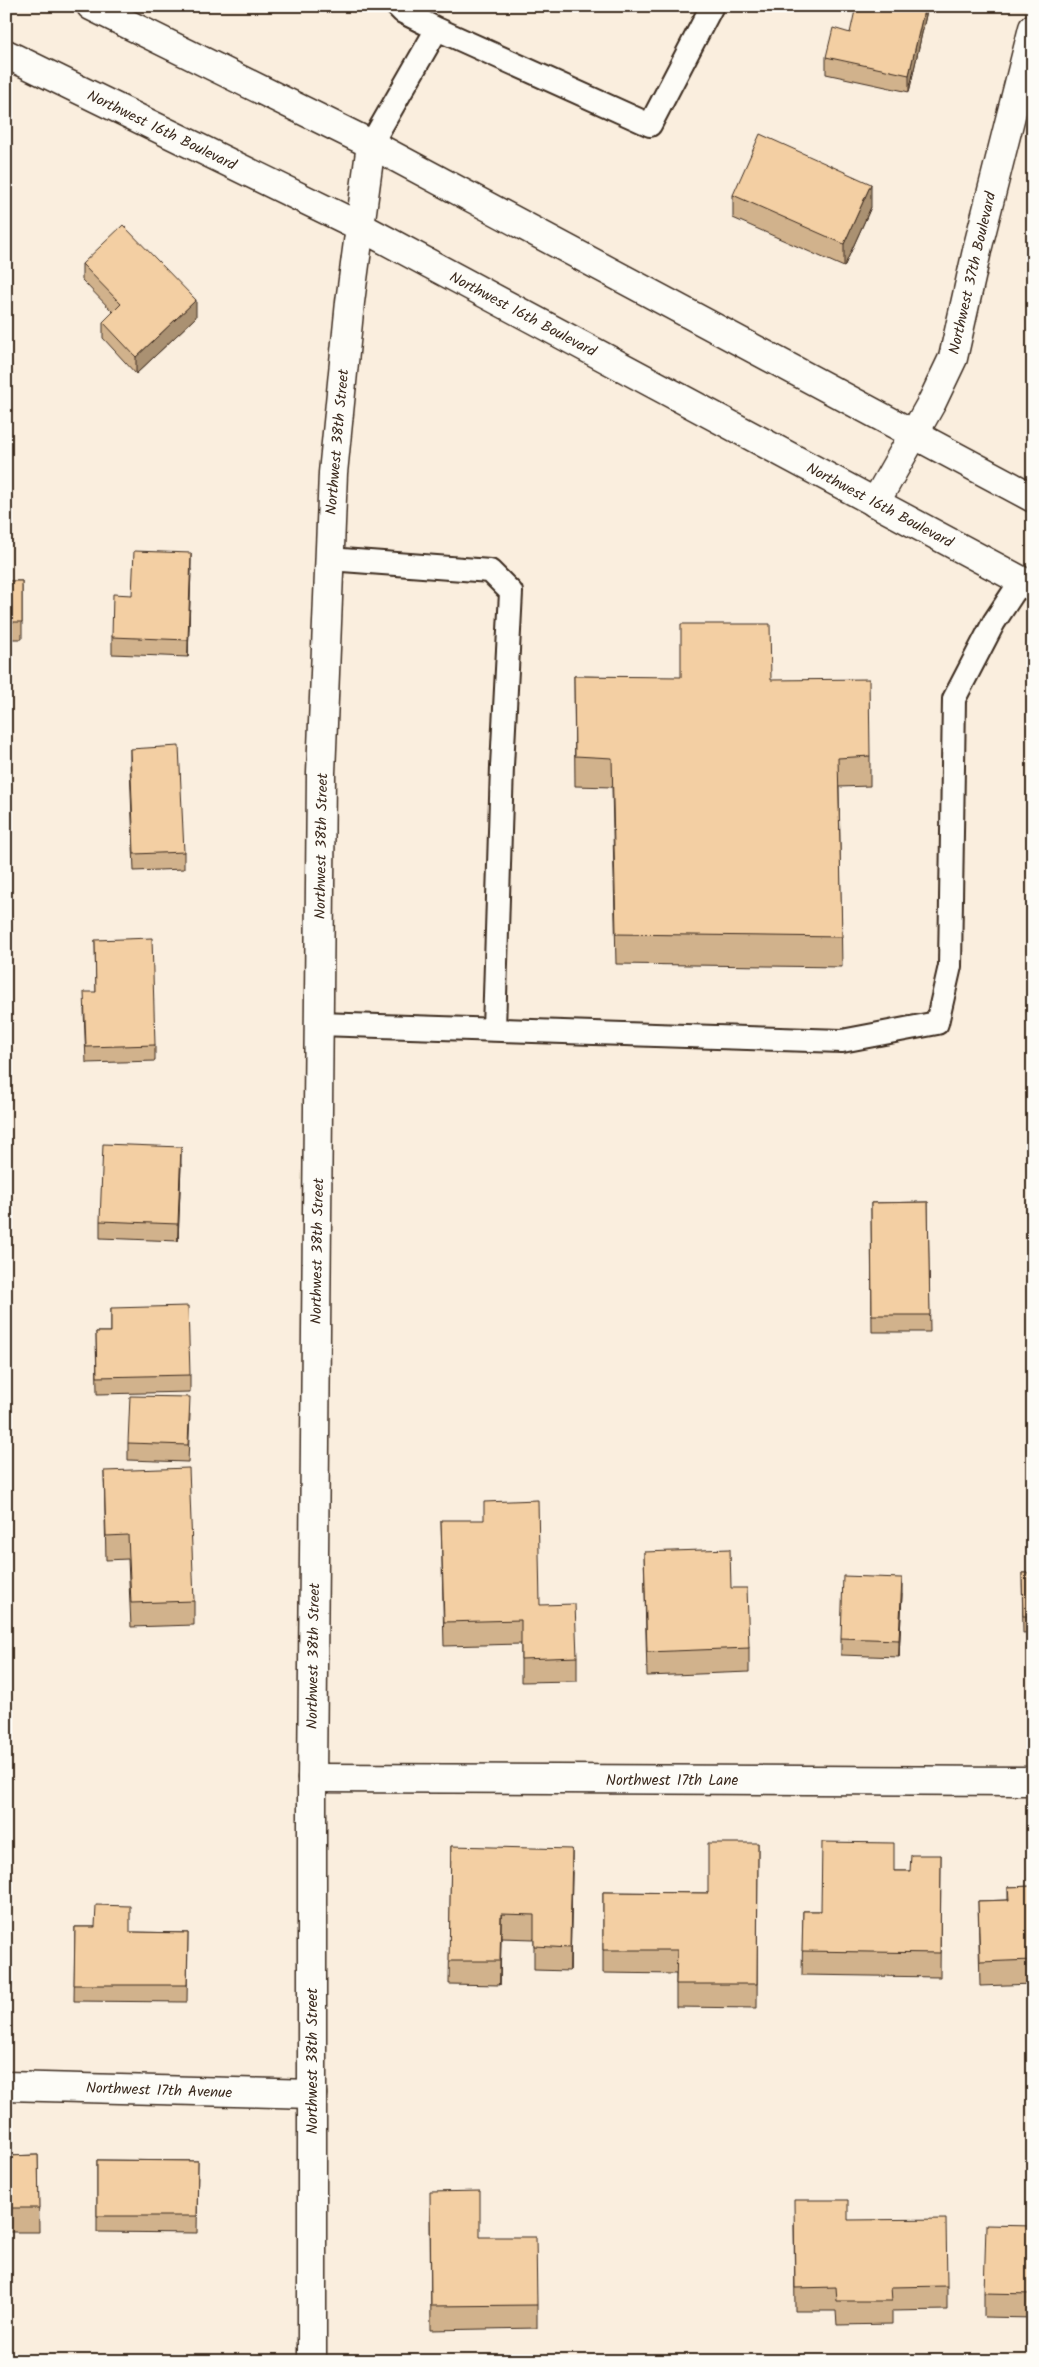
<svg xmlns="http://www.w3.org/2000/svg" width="1039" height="2367" viewBox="0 0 1039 2367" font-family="Kalam,sans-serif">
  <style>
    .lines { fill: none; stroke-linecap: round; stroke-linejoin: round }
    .service-casing { stroke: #3b2a1e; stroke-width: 26 }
    .minor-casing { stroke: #3b2a1e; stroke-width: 31 }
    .tertiary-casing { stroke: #3b2a1e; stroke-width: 31 }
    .secondary-casing { stroke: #3b2a1e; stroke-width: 31 }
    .service { stroke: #fdfcf7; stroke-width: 22 }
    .minor { stroke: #fdfcf7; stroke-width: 28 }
    .tertiary { stroke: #fdfcf7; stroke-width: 28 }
    .secondary { stroke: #fdfcf7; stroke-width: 28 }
    .wall { fill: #d1b28c; stroke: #3b2a1e }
    .shaded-wall { fill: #aa9172; stroke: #3b2a1e }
    .building { fill: #f3cfa3; stroke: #3b2a1e }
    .labels { text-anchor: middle; stroke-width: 5; stroke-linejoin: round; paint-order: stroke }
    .street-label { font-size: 15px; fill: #3b2a1e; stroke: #fdfcf7 }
  </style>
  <rect width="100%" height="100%" fill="#faeede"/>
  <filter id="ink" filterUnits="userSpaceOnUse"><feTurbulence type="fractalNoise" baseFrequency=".02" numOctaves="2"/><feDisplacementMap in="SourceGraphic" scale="10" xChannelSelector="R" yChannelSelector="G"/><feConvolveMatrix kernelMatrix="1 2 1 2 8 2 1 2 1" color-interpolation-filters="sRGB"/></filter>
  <g filter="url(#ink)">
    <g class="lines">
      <defs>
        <path id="service" d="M397,6L403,12L437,29L650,125L712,6
          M371,144L437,29
          M329,559L490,571L511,592L502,766L494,1029
          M319,1024L842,1041L937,1023L950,966L954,699L994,622L1021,581"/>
        <path id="minor" d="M875,503L932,402L953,358L978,246L1033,28
          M312,1778L1033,1781
          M6,2086L312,2094"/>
        <path id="tertiary" d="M312,2361V1778L321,773L333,473L350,302L371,144"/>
        <path id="secondary" d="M91,6L371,144L1033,498
          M6,54L361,227L1033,587"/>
      </defs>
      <use href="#service" class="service-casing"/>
      <use href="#minor" class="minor-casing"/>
      <use href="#tertiary" class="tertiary-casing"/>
      <use href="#secondary" class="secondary-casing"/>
      <use href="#service" class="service"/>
      <use href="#minor" class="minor"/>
      <use href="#tertiary" class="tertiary"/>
      <use href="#secondary" class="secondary"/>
    </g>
    <path class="wall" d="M928,6L909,92L826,74V57L850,33Z
      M733,195L871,207L844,267L733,218Z
      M82,264L196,317L136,374L103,338V322L113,312L82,280Z
      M191,569L188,657L112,654V637L132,595Z
      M6,581H22V639H6Z
      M574,676L771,680L870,756V786L839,787L842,967L616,964L612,787L575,786Z
      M130,749L184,852V869L134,871L130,766Z
      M95,940L155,1045V1061L86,1063L84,1009L96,992Z
      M181,1164L178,1241L100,1238V1221Z
      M928,1202L930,1332H872L871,1203Z
      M111,1308L190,1375V1392L97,1394L96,1332H111Z
      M190,1414L188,1462L128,1460V1443Z
      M104,1471L194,1601V1625L131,1627L128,1559L106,1560Z
      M441,1520L540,1605L577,1657V1681L521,1682V1644L444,1646Z
      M644,1552L731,1588L749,1648V1672L647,1676Z
      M1022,1573H1033V1632L1023,1633Z
      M902,1594L899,1657L841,1655V1638Z
      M758,1843L757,2008L676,2007V1974L603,1973V1892L708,1893Z
      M451,1846L572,1872L570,1971L534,1970V1939L501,1938L500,1985L449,1984Z
      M941,1855L940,1977L802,1975L803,1911H821L894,1871H910Z
      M1033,1886V1984L980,1986L978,1901L1008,1900V1887Z
      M75,1927H95L130,1932L188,1933L187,2002L74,2001Z
      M38,2155L39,2232H6V2156Z
      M97,2160L198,2161L197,2233L97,2232Z
      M430,2215L480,2237L537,2305V2328L431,2330Z
      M848,2220L947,2286V2310L892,2311V2324L837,2325L836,2311H795L794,2224Z
      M1033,2226V2318L984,2317V2293Z"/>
    <path class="shaded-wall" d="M925,6H928L909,92V75Z
      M871,184V207L844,267V244Z
      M196,300V317L136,374V357Z
      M191,553V569L188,657V640Z
      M181,1147V1164L178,1241V1224Z
      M902,1578V1594L899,1657V1640Z
      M572,1849V1872L570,1971V1948Z
      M501,1914V1938L500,1985V1961Z"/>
    <path class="building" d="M856,6H925L909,75L826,57L833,28L850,33Z
      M760,134L871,184L844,244L733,195Z
      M123,225L196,300L136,357L103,322L121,304L82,264Z
      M134,551L191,553L188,640L112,637L113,594L132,595Z
      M6,581H22V622H6Z
      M681,624H770L771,680L869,679L870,756L838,758L842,937L616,934L612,758L575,756L574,676L681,677Z
      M179,746L184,852L134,854L130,749Z
      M152,938L155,1045L86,1047L84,992H96L95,940Z
      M103,1144L181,1147L178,1224L100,1221Z
      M928,1202L930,1315H872L871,1203Z
      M188,1306L190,1375L97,1377L96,1332H111V1308Z
      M130,1396L190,1397L188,1445L128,1443Z
      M189,1468L194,1601L131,1603L128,1535L106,1536L104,1471Z
      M538,1500L540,1605L575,1604L577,1657L521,1659V1620L444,1622L441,1520H484V1502Z
      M730,1549L731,1588H747L749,1648L647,1652L644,1552Z
      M1022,1573H1033V1616H1023Z
      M843,1576L902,1578L899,1640L841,1638Z
      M822,1842L894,1843V1871H910L911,1855H941L940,1953L802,1951L803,1911H821Z
      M708,1843H758L757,1984H676L677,1950H603V1892L708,1893Z
      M451,1846L572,1849L570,1948L534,1946V1915L501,1914L500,1961H449Z
      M1033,1886V1960L980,1962L978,1901L1009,1900L1008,1887Z
      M96,1905L130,1906V1932L188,1933L187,1985H74L75,1927H95Z
      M38,2155L39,2208H6V2156Z
      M97,2160L198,2161L197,2216H97Z
      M480,2191V2237H536L537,2305L431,2306L430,2192Z
      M794,2200H848V2220L946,2219L947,2286L891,2287L892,2301H837L836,2287L795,2288Z
      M986,2225L1033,2226V2294L984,2293Z"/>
  </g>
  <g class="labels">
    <g class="street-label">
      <text transform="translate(162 130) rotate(26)" y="5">Northwest 16th Boulevard</text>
      <text transform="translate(972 273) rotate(-77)" y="5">Northwest 37th Boulevard</text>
      <text transform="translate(523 314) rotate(28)" y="5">Northwest 16th Boulevard</text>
      <text transform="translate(337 442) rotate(-85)" y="5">Northwest 38th Street</text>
      <text transform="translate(880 505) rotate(28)" y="5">Northwest 16th Boulevard</text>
      <text transform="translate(321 846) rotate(-89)" y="5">Northwest 38th Street</text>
      <text transform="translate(317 1251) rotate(-89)" y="5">Northwest 38th Street</text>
      <text transform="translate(313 1656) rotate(-89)" y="5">Northwest 38th Street</text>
      <text x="672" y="1785">Northwest 17th Lane</text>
      <text transform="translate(312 2061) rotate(-90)" y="5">Northwest 38th Street</text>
      <text transform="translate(159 2090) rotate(2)" y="5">Northwest 17th Avenue</text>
    </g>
  </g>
  <rect width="1039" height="2367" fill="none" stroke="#fdfcf7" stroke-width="25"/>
  <rect x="12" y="12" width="1014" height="2342" fill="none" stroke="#3b2a1e" stroke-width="2" filter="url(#ink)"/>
</svg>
